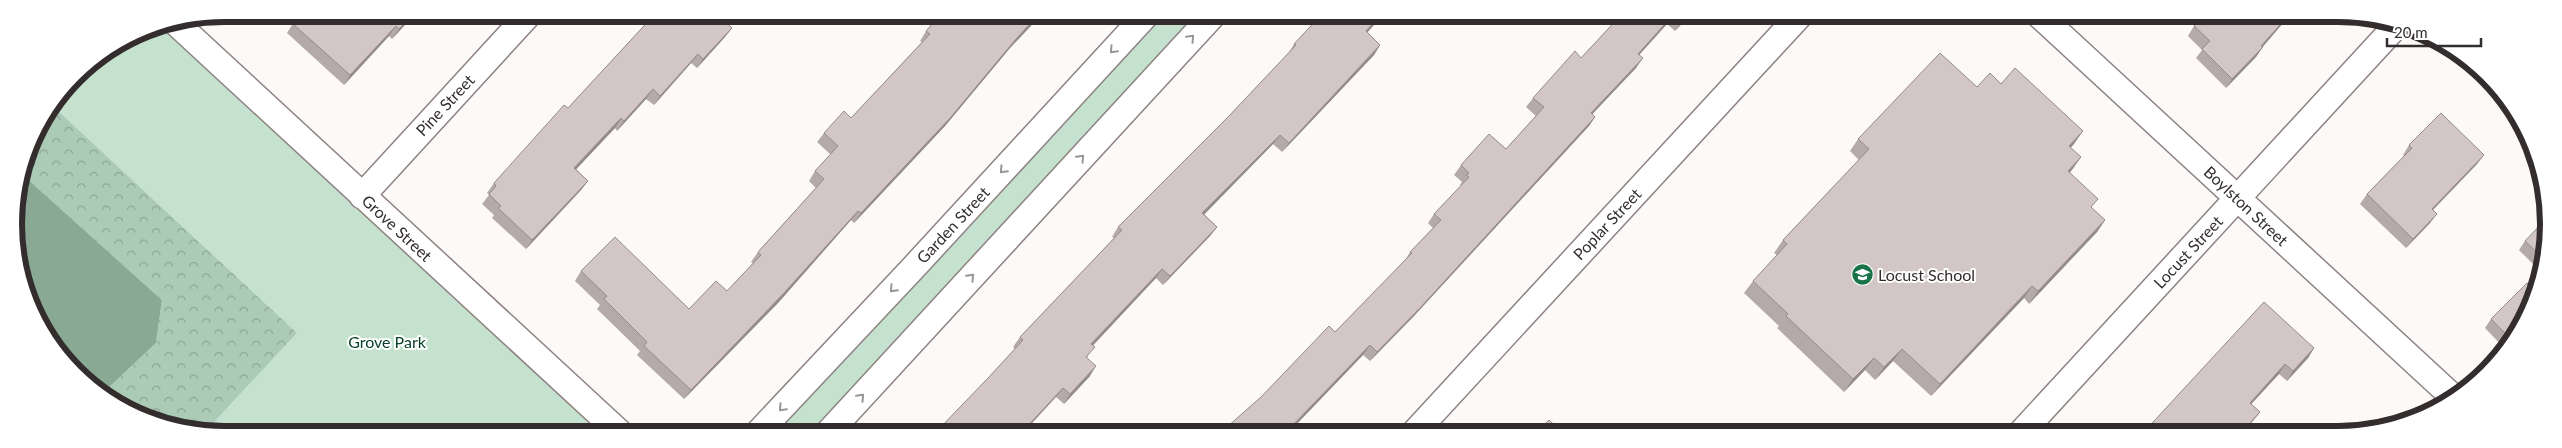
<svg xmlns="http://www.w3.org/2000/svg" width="2562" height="448" viewBox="0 0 2562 448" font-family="Lato,sans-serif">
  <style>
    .green { fill: #c4e2ce }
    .forest { fill: url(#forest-crowns) }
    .water { fill: #8aa995 }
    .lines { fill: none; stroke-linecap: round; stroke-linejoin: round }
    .street-casing { stroke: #8e8283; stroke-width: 28 }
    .street { stroke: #fff; stroke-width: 25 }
    .wall { fill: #b5aaab }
    .shaded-wall { fill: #948b8b }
    .building { fill: #d3c6c7; stroke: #948b8b }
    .oneway { stroke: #999696 }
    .labels { text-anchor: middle; stroke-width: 4; stroke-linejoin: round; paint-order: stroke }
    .street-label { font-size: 16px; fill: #332d2e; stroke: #fff }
    .poi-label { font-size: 16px; fill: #332d2e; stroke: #fff; text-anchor: start }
    .park-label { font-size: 16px; fill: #084227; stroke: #fff }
    .rim { fill: none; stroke: #332d2e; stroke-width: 6 }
  </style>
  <defs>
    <pattern id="forest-crowns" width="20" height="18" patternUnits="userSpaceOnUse" patternTransform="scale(1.25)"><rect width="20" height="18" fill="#accbb7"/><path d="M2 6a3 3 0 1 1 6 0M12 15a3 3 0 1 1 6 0" fill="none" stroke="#8da595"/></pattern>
  </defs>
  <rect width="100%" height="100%" fill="#fef9f9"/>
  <path class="green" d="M1149,15H1206L821,433H763Z
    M176,23L618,433L205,432L297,333L54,107L76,75L144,30Z"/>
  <path class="forest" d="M54,107L297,333L205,432H197L131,412L104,392L156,343L162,300L23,175L30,143Z"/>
  <path class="water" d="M23,175L162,300L156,343L104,392L66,362L25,292L14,211Z"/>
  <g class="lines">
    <defs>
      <path id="street" d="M2039,15L2453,397
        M176,23L620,433
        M362,196L529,14
        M758,433L914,267L1146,15
        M828,433L1213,15
        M1414,433L1800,15
        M2020,434L2396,26"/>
    </defs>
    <use href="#street" class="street-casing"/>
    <use href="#street" class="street"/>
  </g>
  <path class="wall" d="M281,14H336L338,16L415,14L392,39L389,36L344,85L287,33L292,25Z
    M655,14H722L720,16L732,28L725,37L697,68L691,63L654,105L646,99L617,131L615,128L576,169L588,181L581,190L526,249L492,218L494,215L482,204L489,195L487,193L494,183L568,108Z
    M941,14H1042L1010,48L945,126L854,223L851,220L778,303L684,399L637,355L640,351L597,309L600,305L575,281L581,271L689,309L727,291L753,263L751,262L758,252L816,188L809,181L815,171L831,155L817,142L824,133L851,118L922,42L920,41L926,31Z
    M1321,15H1383L1367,33L1380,45L1374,55L1282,152L1273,144L1204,214L1217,227L1210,236L1163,285L1156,278L1093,345L1087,358L1090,376L1064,404L1056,397L989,377L1015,349L1013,347L1020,337L1114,238L1112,237L1118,227L1228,117L1288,54L1294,44Z
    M1621,15H1690L1675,31L1667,24L1639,55L1636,68L1592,114L1595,117L1589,126L1413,317L1370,361L1363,355L1292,429L1296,433H1223L1227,427L1335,332L1404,262L1410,252L1433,228L1428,223L1434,214L1461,186L1460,185L1462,182L1454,175L1461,165L1506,149L1536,116L1526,107L1533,98L1581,58Z
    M2290,15L2262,47L2256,57L2226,88L2196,58L2202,50L2188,36L2194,26Z
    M2001,84L2074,144L2070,148L2081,157L2070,172L2092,208L2105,220L2097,232L2029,304L2024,298L1931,396L1893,361L1875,380L1865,370L1844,392L1777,328L1779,326L1744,293L1753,281L1777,255L1774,253L1783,240L1859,160L1850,151L1858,139L1977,87Z
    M2409,145L2477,164L2433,210L2430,223L2406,248L2360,204L2367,194L2404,156L2403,155Z
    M2525,241L2546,251L2540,271L2519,250Z
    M2527,317L2504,348L2485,328L2491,319Z
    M2314,348L2308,358L2287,381L2279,374L2251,404L2260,412L2253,421L2142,434Z"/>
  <path class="shaded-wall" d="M413,14H415L392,39L399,29Z
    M1039,14H1042L1010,48L945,126L854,223L861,213L1016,39Z
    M1381,15H1383L1359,41L1366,31Z
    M1673,15L1667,24L1631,64L1638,54Z
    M1688,15H1690L1675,31L1682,21Z
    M2289,15H2290L2255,56L2261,46Z
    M396,26L389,36L344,85L350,75Z
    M732,28L725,37L697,68L703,59Z
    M1380,45L1374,55L1282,152L1289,143Z
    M2263,47L2256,57L2226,88L2232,79Z
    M698,54L691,63L654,105L660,96Z
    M1643,58L1636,68L1584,123L1591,113Z
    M653,89L646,99L617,131L624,121Z
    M1595,117L1589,126L1413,317L1370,361L1377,352Z
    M621,118L615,128L568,178L574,168Z
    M2083,131L2074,144L2060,159L2069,146Z
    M1280,135L1273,144L1196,223L1202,213Z
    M2484,155L2477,164L2425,218L2432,209Z
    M2081,157L2072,170L2060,183L2068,171Z
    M588,181L581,190L526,249L532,240Z
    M858,211L851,220L778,303L684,399L691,390Z
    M2437,214L2430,223L2406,248L2413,239Z
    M2105,220L2097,232L2029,304L2038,291Z
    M1217,227L1210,236L1163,285L1170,276Z
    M1162,269L1156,278L1085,354L1091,344Z
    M2032,286L2024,298L1931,396L1940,384Z
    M1370,345L1363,355L1288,433L1291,427Z
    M2314,348L2308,358L2287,381L2293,371Z
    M1902,349L1893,361L1875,380L1884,367Z
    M1874,358L1865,370L1844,392L1853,379Z
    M2285,364L2279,374L2244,412L2250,403Z
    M1096,366L1090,376L1064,404L1070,394Z
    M1063,388L1056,397L1023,433H1021Z
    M2260,412L2253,421L2242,434H2240Z"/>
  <path class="building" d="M297,14H336L338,16L340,14H413L399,29L396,26L350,75L293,24L300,17Z
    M655,14H719L718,15L732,28L703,59L698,54L660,96L653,89L624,121L621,118L574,168L588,181L532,240L498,208L501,206L489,194L496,186L494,183L564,105L568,108Z
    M941,14H1039L1016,39L951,117L861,213L858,211L784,293L691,390L644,346L647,342L604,299L607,296L581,271L615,237L689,309L716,281L727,291L761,255L758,252L824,179L815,171L838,146L824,133L844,111L851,118L930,34L926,31Z
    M1321,15H1381L1366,31L1380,45L1289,143L1280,135L1202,213L1217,227L1170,276L1162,269L1091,344L1095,347L1086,357L1096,366L1070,394L1063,388L1021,433H935L989,377L1023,340L1020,337L1122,230L1118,227L1228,117L1296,45L1294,44Z
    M1621,15H1673L1638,54L1643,58L1591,113L1595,117L1420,308L1377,352L1370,345L1291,427L1296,433H1226L1230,429L1227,427L1261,397L1329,326L1335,332L1412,253L1410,252L1441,220L1434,214L1469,177L1466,175L1469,173L1461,165L1489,134L1506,149L1544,107L1533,98L1575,51L1581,58Z
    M1675,15H1688L1682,21Z
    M2205,15H2289L2261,46L2263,47L2232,79L2202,49L2210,41L2194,26Z
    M1940,53L1977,87L1990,73L2001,84L2015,68L2083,131L2069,146L2081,157L2068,171L2098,199L2091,207L2105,220L2038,291L2032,286L1940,384L1902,349L1884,367L1874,358L1853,379L1786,316L1788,314L1753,281L1787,244L1783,240L1869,149L1858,139Z
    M2441,113L2484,155L2432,209L2437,214L2413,239L2367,194L2412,148L2409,145Z
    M2544,221L2546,251L2544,259L2525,241Z
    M2527,283L2535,290L2527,317L2511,339L2491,319Z
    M2264,302L2314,348L2293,371L2285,364L2250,403L2260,412L2240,434H2142Z
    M1549,420L1563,433H1536Z
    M931,429L935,433H927Z"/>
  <defs><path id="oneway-chevron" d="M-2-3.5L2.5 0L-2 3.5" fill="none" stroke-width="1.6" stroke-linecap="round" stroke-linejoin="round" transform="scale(1.25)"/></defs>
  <g class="oneway">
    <use href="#oneway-chevron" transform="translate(1191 38) rotate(-47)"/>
    <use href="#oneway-chevron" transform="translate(1113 50) rotate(133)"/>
    <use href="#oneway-chevron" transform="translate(1081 158) rotate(-47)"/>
    <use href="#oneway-chevron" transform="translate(1003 170) rotate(133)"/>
    <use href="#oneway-chevron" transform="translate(971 277) rotate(-47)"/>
    <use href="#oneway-chevron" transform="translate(893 289) rotate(133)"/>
    <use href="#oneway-chevron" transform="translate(861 397) rotate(-47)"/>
    <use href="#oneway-chevron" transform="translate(782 408) rotate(133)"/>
  </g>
  <defs>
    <symbol id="school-disc" viewBox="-11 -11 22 22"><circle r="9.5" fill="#187448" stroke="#fff"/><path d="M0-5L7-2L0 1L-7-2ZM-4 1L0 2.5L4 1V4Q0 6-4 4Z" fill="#fff"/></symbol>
  </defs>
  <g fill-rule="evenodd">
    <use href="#school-disc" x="1850" y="262" width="25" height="25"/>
  </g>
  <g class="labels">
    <g class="street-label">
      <text transform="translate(445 105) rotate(-47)" y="6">Pine Street</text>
      <text transform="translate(2246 206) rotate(43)" y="6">Boylston Street</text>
      <text transform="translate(1607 224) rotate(-47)" y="6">Poplar Street</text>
      <text transform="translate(953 225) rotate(-47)" y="6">Garden Street</text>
      <text transform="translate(397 228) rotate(43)" y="6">Grove Street</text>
      <text transform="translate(2188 252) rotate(-47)" y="6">Locust Street</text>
    </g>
    <g class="poi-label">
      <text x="1878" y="281">Locust School</text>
    </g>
    <g class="park-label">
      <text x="387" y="348">Grove Park</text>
    </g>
  </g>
  <path d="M0 0H2562V448H0ZM224 22H2338A202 202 0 0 1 2540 224V224A202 202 0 0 1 2338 426H224A202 202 0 0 1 22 224V224A202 202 0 0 1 224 22Z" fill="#fff" fill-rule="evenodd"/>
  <path class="rim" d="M224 22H2338A202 202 0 0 1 2540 224V224A202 202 0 0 1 2338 426H224A202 202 0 0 1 22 224V224A202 202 0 0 1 224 22Z"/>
  <path d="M2387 38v8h94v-8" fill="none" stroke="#332d2e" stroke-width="2.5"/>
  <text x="2394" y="38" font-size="15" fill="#332d2e" stroke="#ffffff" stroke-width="4" paint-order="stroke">20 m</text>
</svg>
